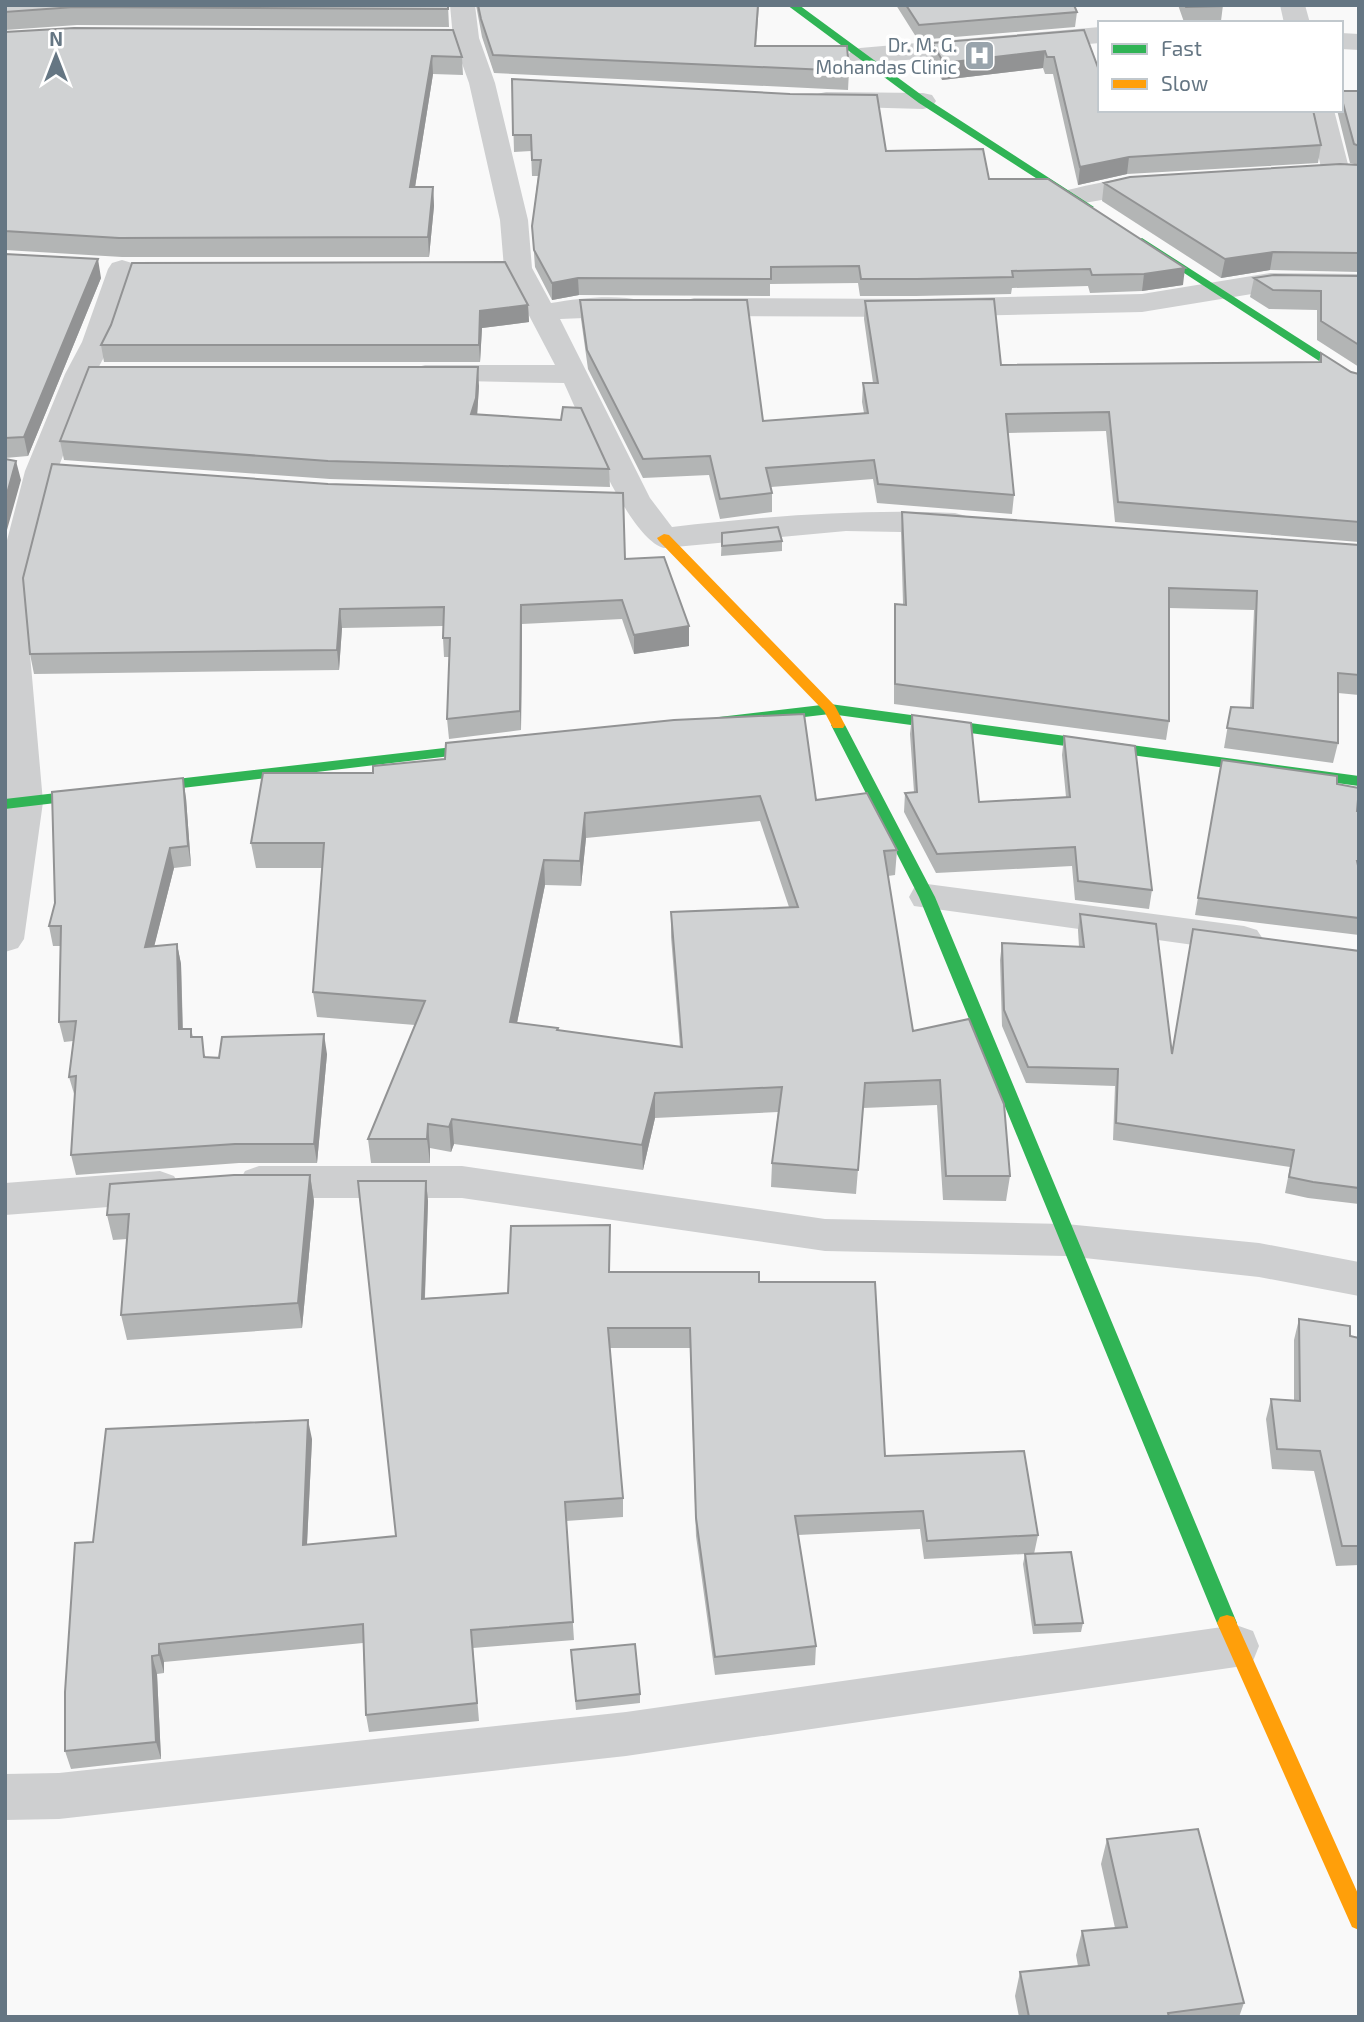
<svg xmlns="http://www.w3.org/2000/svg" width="1364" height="2022" viewBox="0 0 1364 2022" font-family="'Exo 2',sans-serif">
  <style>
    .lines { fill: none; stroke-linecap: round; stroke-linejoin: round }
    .street { fill: #cecfd0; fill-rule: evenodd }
    .fast { fill: #30b455; fill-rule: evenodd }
    .slow { fill: #ff9f0a; fill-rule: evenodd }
    .wall { fill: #b3b5b5; fill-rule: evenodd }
    .shaded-wall { fill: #929394 }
    .building { fill: #d0d2d3; stroke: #929394; stroke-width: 2; fill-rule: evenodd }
    .labels { text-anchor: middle; stroke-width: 7; stroke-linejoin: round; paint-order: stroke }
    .far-poi-label { font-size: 19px; fill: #657683; stroke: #fff; text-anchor: end }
  </style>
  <rect width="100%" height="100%" fill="#f9f9f9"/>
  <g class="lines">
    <path class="street" d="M450,5H475L479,38L495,83L528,220L532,268L551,303C581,298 615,294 644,301L649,307L644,313L634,316L560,319L650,498L672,527C767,516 860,509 955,513L966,516L971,523L966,530L955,533L846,531L664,548C628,539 581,419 564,383L414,380L410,374L414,368L425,365H555L504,268L500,220L469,83L453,38Z
      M1280,5H1305L1310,23H1284Z
      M1100,27V43L860,64L851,61L847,56L851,51L860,48Z
      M1341,33L1359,34V50L1341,49Z
      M826,92L923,93L932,95L936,101L932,107L923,109L817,106L813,100L817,94Z
      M1308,110H1334L1350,172L1346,178H1326L1322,172Z
      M1154,175L1164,177L1168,183L1164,189L1073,205L1063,203L1059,197L1063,191C1093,184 1123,177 1154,175Z
      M122,260L132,263L136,269L112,342L95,374L57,471L25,597L43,802L24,939L18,948L5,952V548L25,471L65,374L82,342L108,269L112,263Z
      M1270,273L1359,274V292L1270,291L1142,312L916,317L694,316L684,313L679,307L684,301L694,298L916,299L1142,294Z
      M927,884L1244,926L1257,930L1263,939L1257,948L1244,952L914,906L909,897L914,888Z
      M259,1166H462L825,1219L1066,1224L1259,1243L1359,1262V1296L1259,1277L1066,1256L825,1251L462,1198H259L245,1193L239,1182L245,1171Z
      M160,1171L174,1176L180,1187L174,1198L160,1203L5,1215V1183Z
      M1236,1625L1253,1631L1259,1646L1253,1661L1236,1667L626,1756L59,1819L5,1820V1774L59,1773L626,1712Z"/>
    <path class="fast" d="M787,5H799L927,99L1094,207L1084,209L919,103Z
      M1142,238L1359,377V387L1138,243L1136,241Z
      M830,704L1359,776V786L830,714L719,727L712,722L719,717Z
      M838,720L845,725L935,897L1237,1623L1234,1629L1227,1631L1220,1629L1217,1623L919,897L831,725Z
      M496,742L503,747L501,750L5,809V799Z"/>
    <path class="slow" d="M664,534L669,535L835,706L845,725L843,728H833L824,711L659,541L657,538Z
      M1227,1615L1234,1617L1359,1896V1930L1352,1927L1217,1623L1220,1617Z"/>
  </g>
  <path class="wall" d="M5,5H448L449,27L77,25L5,30Z
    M476,5H759L756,46L849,71L848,90L494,73L482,37Z
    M896,5H1074L1077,12L1075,27L918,40Z
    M1178,5H1223L1221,21L1184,22Z
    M1084,30L1100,110L1321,145L1318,163L1127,174L1078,185L1053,74H1045L1043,68L942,80L930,60L932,43Z
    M5,32L462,57L463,75L433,74L415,187H433L434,206L429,257H122L5,250Z
    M512,79L886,151L989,179L1183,285L1142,291L1090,293L1088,286L1012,288L1011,294L916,296H860L858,283L770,284V296L579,295L552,300L535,267L532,226L538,176H532L531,151L514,152Z
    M1359,91V272L1270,270L1221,278L1102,201L1104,183L1359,165L1350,163L1337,110H1341V96Z
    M5,254L101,278L28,456L5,458Z
    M1359,276V367L1317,340V310L1269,309L1250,297L1254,278Z
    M580,300L763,421L864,413L862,402L863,383H873L864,319L865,301L1001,365L1319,362L1321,353L1351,372L1359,374V542L1115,522L1106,431L1008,433L1014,495L1012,514L877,503L873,479L771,487L772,493V512L720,519L709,475L643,478L588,369L581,319Z
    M528,305L529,322L482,328L480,362H104L101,345Z
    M479,386L477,414L609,469L610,487L330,479L64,460L60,441Z
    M902,512L1359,545V695L1338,693V743L1333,763L1224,748L1231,707L1250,708L1254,610L1169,608V721L1166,740L894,704V624L895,604H903L901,532Z
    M722,533L782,541V551L721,556Z
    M625,559L689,626V646L634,654L622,619L522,624L521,730L449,739L447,719L450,657H444L443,638V626L342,628L339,670L34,674L30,654Z
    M912,715L979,802L1066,797L1062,755L1064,736L1152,890L1149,909L1075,900L1072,866L936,873L904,812L905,793L914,792L910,734Z
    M373,773L816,800L897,850L895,875L888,876L913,1031L1010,1176L1006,1201L943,1200L937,1105L863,1108L856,1194L771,1187L772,1163L778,1112L655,1118L643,1170L454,1144L451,1152L430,1148V1163H371L368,1139L415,1025L317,1017L313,992L322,868H256L251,843ZM760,821L789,907L671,912V937L680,1047L558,1030L517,1023L545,885L581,886L586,838Z
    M1219,776L1337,784L1357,811H1359V935L1195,915Z
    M186,798L191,866L174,868L154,946L177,944L181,964L183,1029H191L193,1037L206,1057L327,1054L317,1163H239L76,1175L71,1155L75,1097L69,1077L73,1041L64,1042L59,1022L61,946H53L49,926Z
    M1080,914L1171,1052L1359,951V1204L1308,1198L1285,1193L1290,1167L1113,1140L1115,1086L1026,1083L1002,1026L1000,960L1002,943L1079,947L1078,930Z
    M310,1175L314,1201L302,1328L127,1340L121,1315L127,1239L113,1240L107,1215Z
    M426,1181L428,1201L425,1298L508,1293L610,1225V1272L759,1282L885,1456L1038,1535L1034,1554L1083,1623L1081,1632L1033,1634L1023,1564L1025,1554L924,1559L920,1529L798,1535L816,1646L815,1665L715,1675L696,1536L690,1348H609L623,1498V1517L566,1521L574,1640L473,1648L479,1721L369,1732L366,1715L363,1643L164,1662V1673L157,1674L161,1759L71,1769L65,1751L93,1542L312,1439L307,1545L396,1536Z
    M1299,1319L1359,1338V1565L1336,1566L1314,1471L1272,1469L1266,1419L1271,1399L1294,1400V1340Z
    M571,1650L640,1694V1703L576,1710Z
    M1107,1839L1244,2003L1239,2017H1019L1015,1996L1020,1972L1078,1966L1076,1955L1082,1931L1115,1928L1101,1864Z"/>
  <path class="shaded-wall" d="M1045,51L1043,68L942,80L944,63Z
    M432,56L433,74L412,206L410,187Z
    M1129,157L1127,174L1078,185L1080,167Z
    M433,187L434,206L429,257L428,237Z
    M1273,252L1270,270L1221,278L1225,259Z
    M98,259L101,278L28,456L24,437Z
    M1185,268L1183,285L1142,291L1144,274Z
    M578,278L579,295L552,300V283Z
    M528,305L529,322L482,328L480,362L479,345L480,311Z
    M478,367L479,386L477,417L471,414Z
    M16,461L21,480L5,537V501Z
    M521,605L522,624L521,730L520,711Z
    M340,609L342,628L339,670L337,650Z
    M689,626V646L634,654V635Z
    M183,778L186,798L191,866L188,846Z
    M585,813L586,838L581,886L580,861Z
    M170,848L174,868L149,967L145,947Z
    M544,860L545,885L512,1047L510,1022Z
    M177,944L181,964L183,1049L179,1029Z
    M324,1034L327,1054L317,1163L314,1144Z
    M655,1093V1118L643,1170L642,1145Z
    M452,1119L454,1144L451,1152L449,1127Z
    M428,1124L430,1148V1163L427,1139Z
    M310,1175L314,1201L302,1328L298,1303Z
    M426,1181L428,1201L424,1318L422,1299Z
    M308,1420L312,1439L306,1564L303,1545Z
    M159,1644L164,1662V1673L159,1655Z
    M152,1656L157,1674L161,1759L156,1742Z"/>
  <path class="building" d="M5,5H448V9L74,7L5,12Z
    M478,5H758L755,46H847L849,71L493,55L481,19Z
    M906,5H1074L1077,12L919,25Z
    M1185,5H1223V6L1186,7Z
    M74,28L453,30L462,57L432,56L410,187H433L428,237L119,238L5,231V32Z
    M1084,30L1100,73V110H1313L1321,145L1129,157L1080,167L1054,57H1047L1045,51L944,63L932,43Z
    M512,79L790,94L877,95L886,151L983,149L989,179H1048L1185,268L1144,274L1092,275L1090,269L1012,271L1013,277L917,279H861L859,266L771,267V279L578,278L552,283L534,250L532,226L541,160H532L531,135H513Z
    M1341,91H1359V146L1354,144L1341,96Z
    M1340,164L1359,165V253L1273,252L1225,259L1104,183L1130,177Z
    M5,254L98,259L24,437L5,438Z
    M505,262L528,305L480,311L479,345H101L111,325L132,263Z
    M1274,275L1359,276V345L1321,321V291L1273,290L1254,278Z
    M994,299L1001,365L1321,362V353L1351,372L1359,374V522L1118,502L1109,412L1006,414L1014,495L878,484L874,460L766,468L772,493L720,499L710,456L643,459L587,350L580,300H747L763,421L868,413L863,383H878L865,301Z
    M89,367H478L476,398L471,414L561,420L563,407L581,408L609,469L328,461L60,441Z
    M5,459L16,461L5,501Z
    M52,464L328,484L623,493L625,559L664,557L689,626L634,635L622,600L521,605L520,711L447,719L450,638H443L444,607L340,609L337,650L30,654L23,578Z
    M902,512L1359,545V675L1338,673V743L1227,728L1231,707L1253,708L1257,591L1169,588V721L895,684V604L906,605Z
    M778,527L782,541L722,546V533Z
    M804,714L816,800L867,793L897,850L884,851L913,1031L969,1019L1004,1104L1010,1176H946L940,1080L865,1083L858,1170L772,1163L782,1087L655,1093L642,1145L452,1119L449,1127L428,1124L427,1139H368L425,1001L313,992L324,843H251L263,773H373V766L445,759L446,743L674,720ZM760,796L798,907L671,912L682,1047L557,1030L558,1028L510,1022L544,860L580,861L585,813Z
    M912,715L971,723L979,802L1070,797L1064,736L1135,746L1152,890L1078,881L1075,847L937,854L905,793L917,792Z
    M1222,760L1337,776V784L1359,788L1357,811H1359V861H1357L1359,870V918L1198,898Z
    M183,778L188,846L170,848L145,947L177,944L179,1029H191V1037H202L204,1057L219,1058L222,1037L324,1034L314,1144H235L71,1155L76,1076L69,1077L76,1021L59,1022L61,926H49L55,903L52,792Z
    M1080,914L1156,924L1172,1054L1193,929L1359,951V1188L1313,1182L1289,1177L1294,1150L1116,1123L1118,1069L1028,1067L1004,1010L1002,943L1084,947Z
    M234,1175H310L298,1303L121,1315L129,1214L107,1215L110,1184Z
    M358,1181H426L422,1299L508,1293L511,1226L610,1225L609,1272H759V1282H875L885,1456L1024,1451L1038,1535L927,1541L923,1511L795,1516L816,1646L715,1657L696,1518L690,1328H608L623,1498L565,1502L573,1622L471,1630L477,1703L366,1715L363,1624L159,1644V1655L152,1656L156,1742L65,1751V1692L75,1543L93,1542L106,1429L308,1420L303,1545L396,1536Z
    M1299,1319L1350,1326V1336L1359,1338V1546H1342L1320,1451L1277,1449L1271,1399L1300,1401Z
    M1071,1552L1083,1623L1035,1625L1025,1554Z
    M635,1644L640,1694L576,1701L571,1650Z
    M1198,1829L1244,2003L1168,2013L1169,2017H1029L1020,1972L1089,1965L1082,1931L1127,1927L1107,1839Z"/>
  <defs>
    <symbol id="hospital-square" viewBox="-11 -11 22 22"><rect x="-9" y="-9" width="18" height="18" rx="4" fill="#99a4ac" stroke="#fff"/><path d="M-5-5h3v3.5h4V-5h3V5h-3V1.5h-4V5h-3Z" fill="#fff"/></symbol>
  </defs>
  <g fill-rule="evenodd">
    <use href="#hospital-square" x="962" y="38" width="35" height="35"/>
  </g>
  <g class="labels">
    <g class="far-poi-label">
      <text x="957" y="52">Dr. M. G.<tspan x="957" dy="22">Mohandas Clinic</tspan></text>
    </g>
  </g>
  <rect width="1364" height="2022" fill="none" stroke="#657683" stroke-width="14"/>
  <rect x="1098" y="21" width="245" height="91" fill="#ffffff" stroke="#c1c8cd" stroke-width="2"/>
  <rect x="1112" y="44" width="35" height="10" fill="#30b455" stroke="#c1c8cd" stroke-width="2"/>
  <text x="1161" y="56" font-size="21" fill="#657683">Fast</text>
  <rect x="1112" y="79" width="35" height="10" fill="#ff9f0a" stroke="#c1c8cd" stroke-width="2"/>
  <text x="1161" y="91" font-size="21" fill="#657683">Slow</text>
  <g transform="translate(56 56)" stroke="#ffffff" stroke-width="5" paint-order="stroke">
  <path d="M0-5L12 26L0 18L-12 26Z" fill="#657683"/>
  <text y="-10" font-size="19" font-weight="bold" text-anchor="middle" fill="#657683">N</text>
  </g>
</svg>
